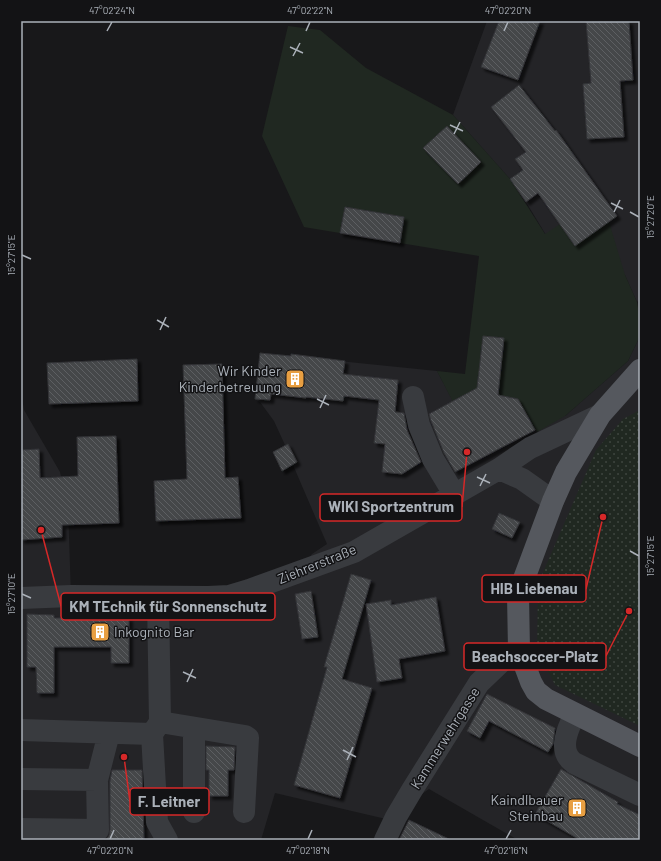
<svg xmlns="http://www.w3.org/2000/svg" width="661" height="861" viewBox="0 0 661 861" font-family="Barlow,sans-serif">
  <style>
    .built { fill: #242427 }
    .grass { fill: #202821 }
    .park { fill: url(#park-dots) }
    .building { fill: url(#building-back-hatch); stroke: #323336; filter: url(#shadow) }
    .lines { fill: none; stroke-linecap: round; stroke-linejoin: round }
    .minor { stroke: #393b3f; stroke-width: 22 }
    .major { stroke: #55585e; stroke-width: 22 }
    .ticks { fill: none; stroke: #abb1b9; stroke-width: 1.5 }
    .labels { text-anchor: middle; stroke-width: 3; stroke-linejoin: round; paint-order: stroke }
    .poi-label { font-size: 14px; fill: #abb1b9; stroke: #131315; text-anchor: end }
    .street-label { font-size: 14px; fill: #abb1b9; stroke: #131315 }
    .leader { fill: none; stroke: #d62828; stroke-width: 1.5 }
    .callout-dot { fill: #d62828; stroke: #131315; stroke-width: 1.5 }
    .callout { fill: #131315; stroke: #d62828; stroke-width: 1.5 }
    .callout-label { font-size: 15px; text-anchor: middle; font-weight: bold; fill: #abb1b9 }
    .neatline { fill: none; stroke: #abb1b9; stroke-width: 1.5 }
    .ticks-label { font-size: 10px; text-anchor: middle; fill: #abb1b9 }
  </style>
  <defs>
    <pattern id="park-dots" width="8" height="8" patternUnits="userSpaceOnUse"><rect width="8" height="8" fill="#202821"/><path d="M2 2h.1M6 6h.1" fill="none" stroke="#3e453f" stroke-width="1.8" stroke-linecap="round"/></pattern>
    <pattern id="building-back-hatch" width="6" height="6" patternUnits="userSpaceOnUse"><rect width="6" height="6" fill="#45464a"/><path d="M-1 5l2 2M0 0l6 6M5-1l2 2" fill="none" stroke="#5d5e62"/></pattern>
    <filter id="shadow"><feDropShadow dx="3.5" dy="3.5" stdDeviation="1" flood-color="#0009"/></filter>
  </defs>
  <rect width="100%" height="100%" fill="#18181a"/>
  <path class="built" d="M487,21H640V298L637,302L625,275L546,235L526,202L510,179L453,115Z
    M640,336V840H518L429,789L386,819L275,793L261,840H21V392L24,410L60,472L68,506L71,596L208,597L298,571L312,554L327,544L293,465L282,471L273,452L285,445L274,421L260,402L255,399L260,353L437,371L453,401L473,391L518,399L565,416L628,361Z"/>
  <path class="grass" d="M288,26L320,30L366,68L453,115L510,179L545,234L560,224L609,222L625,275L637,302L640,320V336L628,361L565,416L537,432L518,399L473,391L453,402L437,371L465,374L479,256L400,243L404,217L345,207L340,233L304,227L262,136Z"/>
  <path class="park" d="M640,410V726L555,685L537,650L538,584L596,450L623,419Z"/>
  <path class="building" d="M499,21H540L518,80L481,67Z
    M586,21H629L633,80L620,81L624,137L587,139L583,84L591,83Z
    M519,85L555,131L556,130L617,216L575,246L538,193L526,202L510,179L523,170L515,159L526,152L491,107Z
    M447,126L481,162L458,184L423,148Z
    M345,207L404,217L400,243L340,233Z
    M483,336L504,338L498,395L518,399L535,430L455,472L444,453L431,421L429,414L477,388Z
    M260,353L291,356V354L345,361L343,374L398,380L395,412L404,413L407,430L421,462L402,474L382,472L385,444L374,443L379,400L344,396L343,401L306,397V398L271,394L270,400L255,399Z
    M137,359L138,401L49,404L47,363Z
    M222,364L225,478L238,477L241,518L156,521L154,481L187,479L183,365Z
    M116,436L119,523L62,525V537L21,540V450L39,449L40,478L78,476L77,437Z
    M288,444L297,462L282,471L273,452Z
    M499,513L520,522L512,538L492,529Z
    M351,574L371,580L342,679L372,688L340,798L294,785L327,667H324Z
    M311,591L318,637L302,639L295,594Z
    M436,597L445,651L399,659L402,678L377,682L366,604L391,600V605Z
    M27,614L54,615V618H129V663H111V647H54V693H37L36,667H27Z
    M487,694L555,728L553,744L548,752L489,721L480,738L467,731Z
    M206,746L235,747L234,770H228V796H209V770H206Z
    M561,769L618,802L617,804L640,815V840H580L535,814Z
    M112,770H142L144,840H105L109,836L110,830V781Z
    M409,820L451,840H399Z"/>
  <g class="lines">
    <path class="minor" d="M413,397L419,425L433,459L454,494
      M499,469L522,479L553,501
      M21,598L71,596L208,597L229,596L249,590L354,552L499,469L530,448L600,415
      M158,598L160,722L152,734L157,822L167,840
      M575,714C568,728 557,751 574,763L640,795
      M160,722L245,736L248,738L244,812
      M194,728V812
      M21,730L152,734
      M21,779L97,780
      M21,829L98,830L97,780L109,733
      M385,840L396,817L412,790L479,683L502,661L519,650"/>
    <path class="major" d="M640,370L600,415L566,472L553,501L518,595L519,650L531,682L536,691L546,699L640,746"/>
  </g>
  <path class="ticks" d="M107,31L112,22M306,31L310,22M504,31L508,22M290,47L303,53M293,56L300,43M450,125L463,131M454,134L460,122M611,203L623,209M614,212L620,200M630,212L639,217M22,255L31,259M157,320L169,327M160,330L166,317M317,399L329,405M320,408L326,395M477,477L490,483M480,486L486,474M630,551L639,556M22,594L31,598M183,672L196,678M187,682L193,669M343,750L356,757M347,760L353,747M110,839L114,830M308,839L312,830M506,839L511,830"/>
  <defs>
    <symbol id="building-square" viewBox="-11 -11 22 22"><rect x="-9" y="-9" width="18" height="18" rx="4" fill="#e89f42" stroke="#131315"/><path d="M-4-6H4V6H1V3H-1V6H-4ZM-2.5-4.3h1.7v1.8h-1.7ZM.8-4.3h1.7v1.8H.8ZM-2.5-1h1.7V.8h-1.7ZM.8-1h1.7V.8H.8Z" fill="#fff"/></symbol>
  </defs>
  <g fill-rule="evenodd">
    <use href="#building-square" x="284" y="368" width="22" height="22"/>
    <use href="#building-square" x="89" y="621" width="22" height="22"/>
    <use href="#building-square" x="566" y="797" width="22" height="22"/>
  </g>
  <g class="labels">
    <g class="poi-label">
      <text x="281" y="376">Wir Kinder<tspan x="281" dy="16">Kinderbetreuung</tspan></text>
      <text x="114" y="637" text-anchor="start">Inkognito Bar</text>
      <text x="563" y="805">Kaindlbauer<tspan x="563" dy="16">Steinbau</tspan></text>
    </g>
    <g class="street-label">
      <text transform="translate(317 564) rotate(-22)" y="5">Ziehrerstraße</text>
      <text transform="translate(445 738) rotate(-58)" y="5">Kammerwehrgasse</text>
    </g>
  </g>
  <path class="leader" d="M467 452L462 507M603 517L586 589M41 530L61 606M629 611L606 656M124 757L130 802"/>
  <g class="callout-dot">
    <circle cx="467" cy="452" r="4"/>
    <circle cx="603" cy="517" r="4"/>
    <circle cx="41" cy="530" r="4"/>
    <circle cx="629" cy="611" r="4"/>
    <circle cx="124" cy="757" r="4"/>
  </g>
  <g class="callout">
    <rect x="320" y="494" width="142" height="27" rx="4"/>
    <rect x="482" y="575" width="104" height="27" rx="4"/>
    <rect x="61" y="593" width="214" height="27" rx="4"/>
    <rect x="464" y="643" width="142" height="27" rx="4"/>
    <rect x="130" y="788" width="79" height="27" rx="4"/>
  </g>
  <g class="callout-label">
    <text x="391" y="512">WIKI Sportzentrum</text>
    <text x="534" y="594">HIB Liebenau</text>
    <text x="168" y="612">KM TEchnik für Sonnenschutz</text>
    <text x="535" y="662">Beachsoccer-Platz</text>
    <text x="169" y="807">F. Leitner</text>
  </g>
  <rect width="661" height="861" fill="none" stroke="#131315" stroke-width="44"/>
  <rect x="22" y="22" width="617" height="817" class="neatline"/>
  <g class="ticks-label">
    <text x="112" y="14">47°02'24"N</text>
    <text x="310" y="14">47°02'22"N</text>
    <text x="508" y="14">47°02'20"N</text>
    <text transform="translate(650 217) rotate(-90)" y="4">15°27'20"E</text>
    <text transform="translate(11 255) rotate(-90)" y="4">15°27'15"E</text>
    <text transform="translate(650 556) rotate(-90)" y="4">15°27'15"E</text>
    <text transform="translate(11 594) rotate(-90)" y="4">15°27'10"E</text>
    <text x="110" y="854">47°02'20"N</text>
    <text x="308" y="854">47°02'18"N</text>
    <text x="506" y="854">47°02'16"N</text>
  </g>
</svg>
